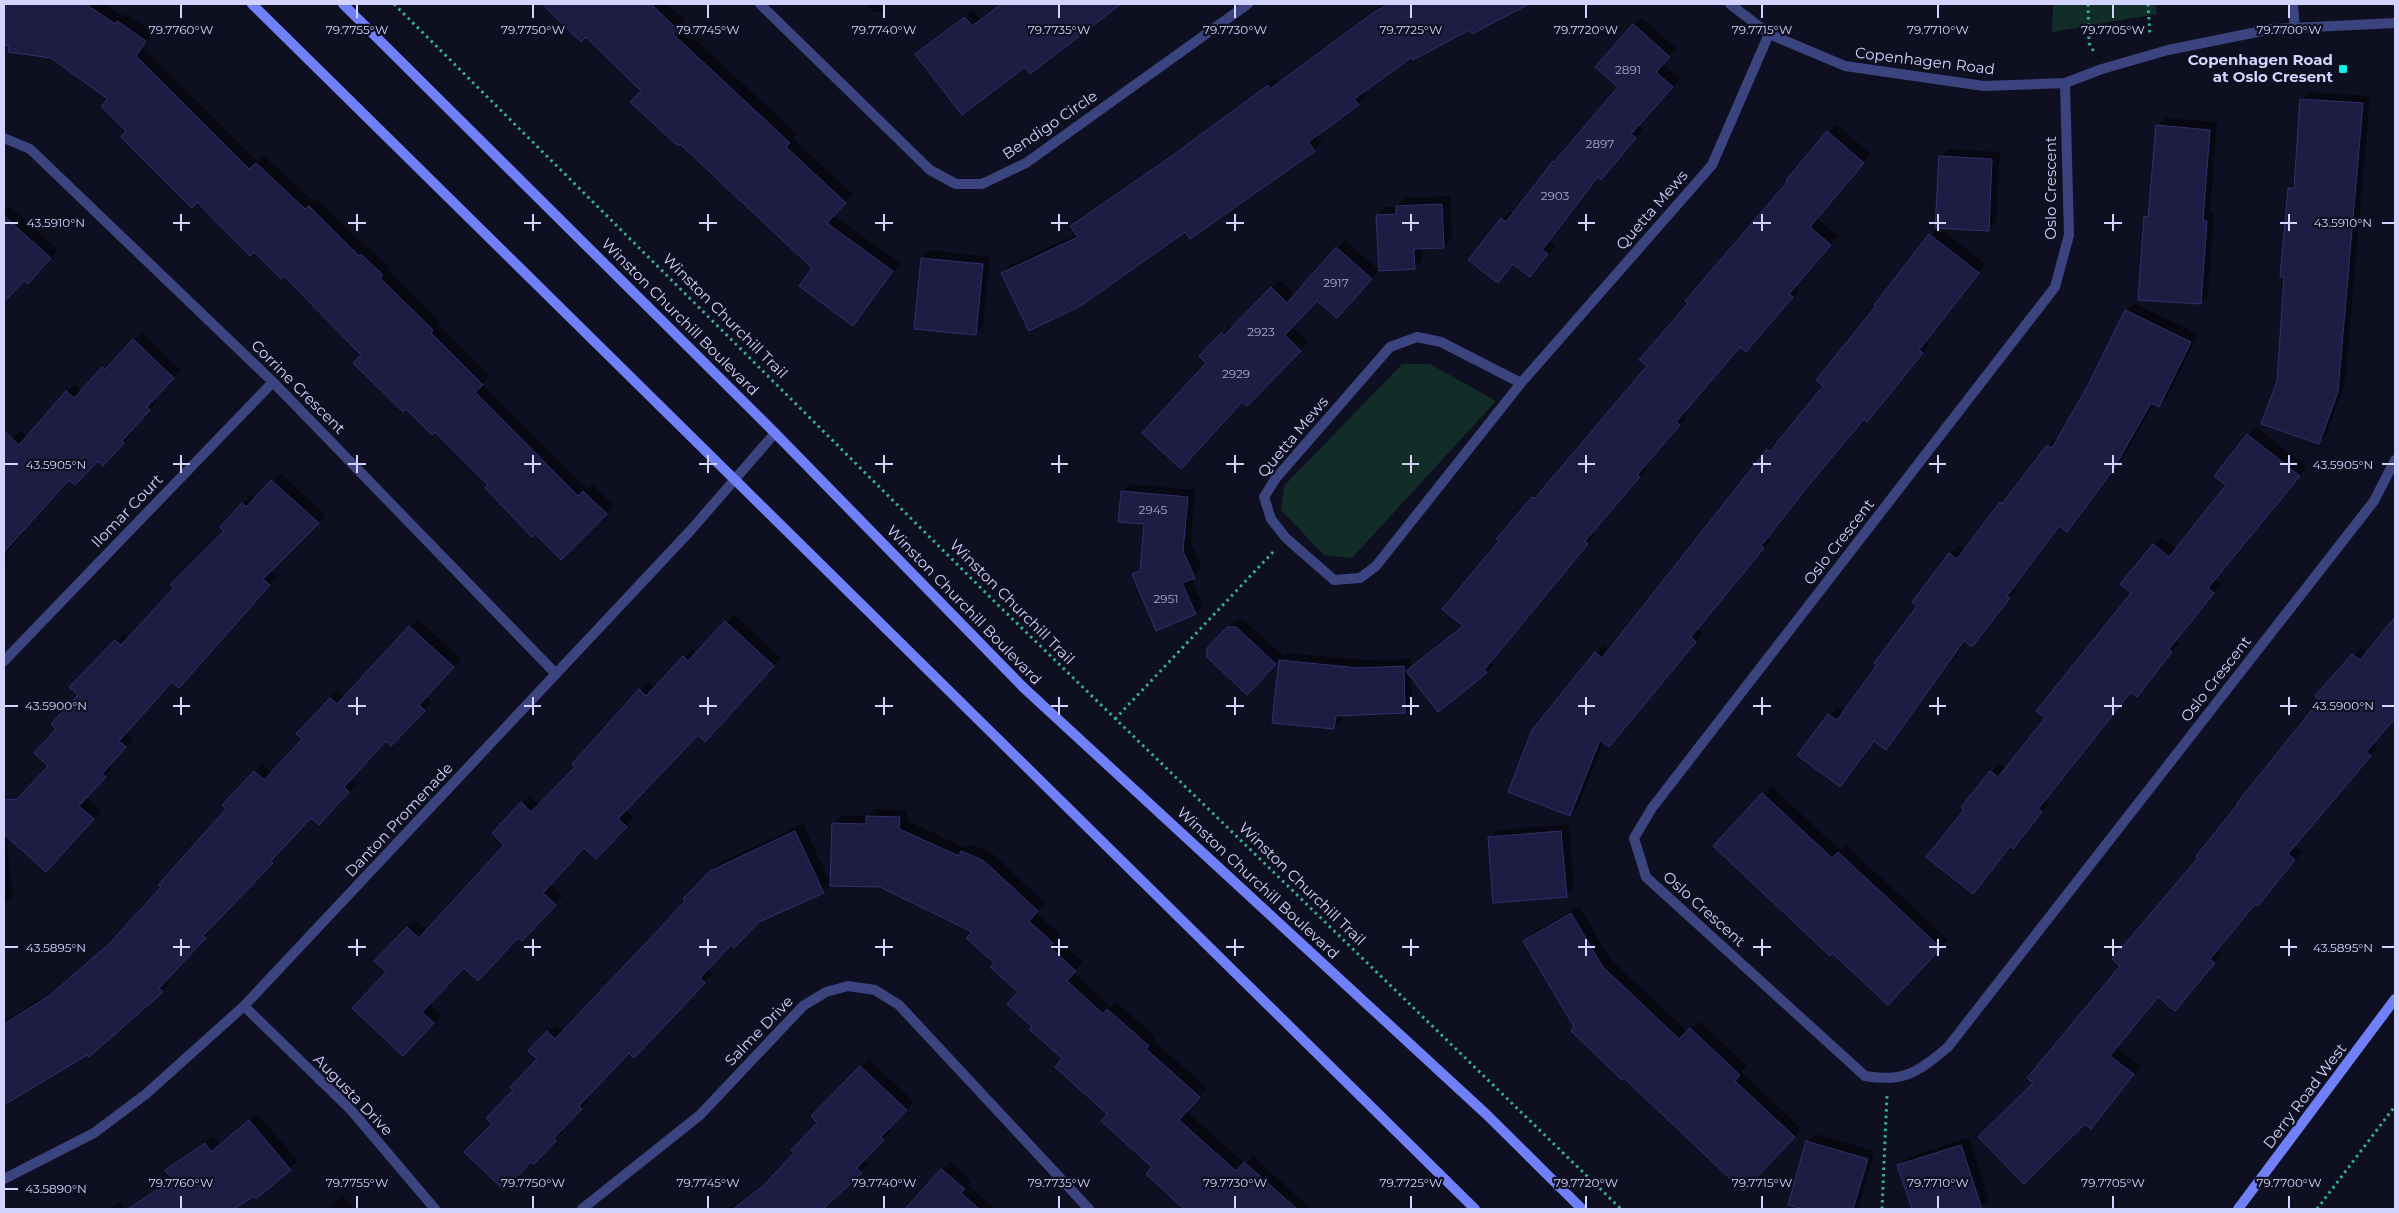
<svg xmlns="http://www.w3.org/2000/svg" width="2399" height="1213" viewBox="0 0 2399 1213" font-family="Montserrat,sans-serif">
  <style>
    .green { fill: #122c27 }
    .shadow { fill: #0007 }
    .building { fill: #1e1c42; stroke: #322f6d }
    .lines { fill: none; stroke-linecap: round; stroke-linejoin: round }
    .path { stroke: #35af95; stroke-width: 3; stroke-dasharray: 2.5 4; stroke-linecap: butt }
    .service { stroke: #3c447f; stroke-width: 10 }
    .minor { stroke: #3c447f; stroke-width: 10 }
    .tertiary { stroke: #3c447f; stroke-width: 10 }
    .secondary { stroke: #6f80f8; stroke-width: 10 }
    .ticks { fill: none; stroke: #d3d4fd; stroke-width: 2 }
    .poi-dot { fill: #0cefe3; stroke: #0f0f22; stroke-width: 2 }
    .labels { text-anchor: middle; stroke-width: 4.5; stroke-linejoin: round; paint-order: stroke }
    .number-label { font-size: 12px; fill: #a6a6ce }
    .poi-label { font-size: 15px; font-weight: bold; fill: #d3d4fd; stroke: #0f0f22; text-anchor: end }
    .street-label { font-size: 15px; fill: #d3d4fd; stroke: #0f0f22 }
    .ticks-label { font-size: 12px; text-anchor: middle; fill: #d3d4fd; stroke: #0f0f22; stroke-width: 4.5; stroke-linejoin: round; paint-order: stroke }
  </style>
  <rect width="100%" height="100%" fill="#0f0f22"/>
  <path class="green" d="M2053,4H2156L2157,14L2052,32Z
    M1402,364H1430L1496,401L1352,558L1324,555L1281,510L1284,486Z"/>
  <path class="shadow" d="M4,4H56L49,48L4,44Z
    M85,4H105L124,17L126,14L153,33L142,47L258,162L264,156L314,202L317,199L368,249L370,247L389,267L387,269L440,322L437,324L490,376L482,384L587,489L592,484L614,506L561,558L284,274L128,131L110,99L48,55Z
    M544,4H667L685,21L680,25L797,134L793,139L853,194L833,215L900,263L853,324L814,268L586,35Z
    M865,4H890L881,12H873Z
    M1000,4H1119L1086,28L1025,65L917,54L973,10L980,19Z
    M1383,4H1523L1412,55L1362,92L1366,96L1358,104L1316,134L1322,142L1314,150L1185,230L1003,273L1010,265L1077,234L1071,226L1079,218L1182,148L1276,78L1279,82Z
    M1642,18L1676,48L1663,64L1680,79L1638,126L1643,130L1608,170L1599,177L1549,241L1555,246L1538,268L1530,275L1514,263L1498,281L1470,260L1502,219L1510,211L1513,214L1554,162L1619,87L1634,25Z
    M2309,92L2370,96L2345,383L2326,435L2318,442L2278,382L2286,276L2289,188L2296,181L2302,99Z
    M2165,118L2217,122L2210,213H2214L2208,295L2200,303L2145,217L2150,212L2157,126Z
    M1836,124L1871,154L1817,218L1838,236L1796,286L1800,289L1754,343L1746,350L1740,345L1683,413L1687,417L1644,467L1647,469L1592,533L1595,535L1491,662L1494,665L1486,672L1412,676V704L1405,712L1342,714V720L1334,728L1273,722L1280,659L1247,693L1228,628L1236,620H1244L1284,656L1288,653L1366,660L1411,659V668L1464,625L1501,541L1533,497L1541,490L1543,491L1649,366L1790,181Z
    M1948,149L2000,152L1996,222L1988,229L1938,227L1985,264L1926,341L1930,345L1875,412L1867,420L1865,418L1768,538L1771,540L1697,629L1703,634L1617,737L1609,745L1604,741L1578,807L1570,814L1596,653L1603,645L1609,650L1768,450L1776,442L1778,444L1825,386L1878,306L1937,228L1940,157Z
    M1450,196L1452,239L1444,246L1421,248L1422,260L1414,268L1378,215L1385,207H1397L1405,198Z
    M10,206L58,250L35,275L24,279L4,301V213Z
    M1345,240L1379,270L1345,309L1317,300L1292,326L1308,342L1247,404L1201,356L1230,326L1232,328L1280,280L1295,295Z
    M930,250L990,257L983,325L975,333L922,258Z
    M2134,303L2198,334L2167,398L2159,406L2154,403L2121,461L2074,522L2067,530L2060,525L2014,588L2016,590L1980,638L1972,646L1966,641L1894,740L1886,748L1875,740L1840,785L1798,755L1837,707L1844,712L1879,665L1950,554L1958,546L1965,551L2048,446L2056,438L2058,440L2088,388L2126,311Z
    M142,333L181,370L154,399L157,401L129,433L131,435L111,457L98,460L69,478L22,530L24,532L4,556V449L20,431L27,437L75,384L82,391L111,360L113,362Z
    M2256,427L2307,467L2215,580L2221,584L2175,641L2179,644L2137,695L2132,691L2045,801L2049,804L1980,884L1966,810L1962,807L1999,764L2006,769L2047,718L2133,593L2154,545L2162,537L2177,549L2228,485L2248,435Z
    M280,473L326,515L270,571L277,577L187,679L173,681L126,732L133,739L109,765L112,768L86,797L101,811L54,863L6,835L13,896L4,904V820L49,766L58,729L79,695L71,687L124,633L129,638L226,531L222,527L251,496L255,499Z
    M1130,484L1195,490L1191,542L1202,569L1191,578L1203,606L1195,613L1133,575L1142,566L1145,523L1122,492Z
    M4,557L7,560L4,564Z
    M734,614L781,658L713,732L699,734L625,810L634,818L596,858L585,847L550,884L563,896L529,932L464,966L429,1004L441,1015L403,1054L387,972L376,961L415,920L427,931L506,845L522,803L529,796L540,805L577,766L648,682L654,689L692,649L697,654Z
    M418,619L461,659L426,697L432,702L399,737L386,740L350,779L356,784L326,816L311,817L278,852L280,854L210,928L212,930L166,980L170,984L162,991L87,1053L4,1104V1022L59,987L115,939L163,887L228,809L255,772L262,764L272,773L304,739L298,734L330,698L338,691L345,697Z
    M2395,619V718L2373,743L2378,747L2295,846L2302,852L2266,897L2258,905L2256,903L2217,951L2222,954L2183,1002L2175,1009L2159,996L2117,1048L2141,1066L2098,1119L2035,1083L2200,858L2322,700L2317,696L2361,647L2368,653Z
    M1771,786L1841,851L1846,845L1948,940L1896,995L1763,794Z
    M875,809L907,810V821L966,848L970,844L992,853L1045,903L1036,913L1060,934L1056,938L1083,962L1074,973L1111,1007L1116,1002L1156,1037L1153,1040L1207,1088L1186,1111L1245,1164L1253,1156L1311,1209H1186L1148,1174L1154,1167L1064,1058L1034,1027L1020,992L995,963L974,931L880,886L830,885L823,892L758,921L731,944L706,969L712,974L665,1025L629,1052L585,1098L589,1101L561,1129L563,1132L534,1163L494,1124L515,1090L539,1059L530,1051L556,1025L564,1032L719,863L803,824L831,884L833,824L841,816H867Z
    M1569,824L1574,888L1566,896L1489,838L1497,830Z
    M1579,906L1611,960L1688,1032L1699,1021L1747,1066L1741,1072L1802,1129L1743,1190L1525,941L1532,933Z
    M869,1059L914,1102L888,1129L891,1131L864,1160L869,1164L823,1209H730L771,1180L796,1153L819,1123L813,1116Z
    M257,1114L298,1161L290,1169L232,1209H126L172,1178L167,1170L175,1162L213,1136L220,1145Z
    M1815,1134L1875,1151L1858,1209H1806L1789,1205L1807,1142Z
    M1969,1137L1989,1200L1977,1209H1913L1899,1166L1907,1158Z
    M950,1162L971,1181L968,1185L994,1208L992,1209H906Z
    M343,1196L354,1209H327Z
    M121,1202L125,1209H107Z"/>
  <path class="building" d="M4,4H86L115,24L117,21L146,41L136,56L249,169L256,163L305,209L309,206L359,256L361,254L383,275L380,278L433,330L431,333L483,385L475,392L578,496L583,491L607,514L561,560L535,534L532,537L485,488L488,485L435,432L432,435L406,409L403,412L353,363L361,355L284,276L281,279L254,252L250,256L197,202L192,208L121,137L126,131L101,106L108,99L51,58L8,52L9,46L4,45Z
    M542,4H651L678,30L673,34L790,143L786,147L846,203L827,223L893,271L853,326L799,286L812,268L680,144L678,146L630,102L641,91L586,37L581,42Z
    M1001,4H1121L1030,74L1025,67L962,115L915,54L965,17L972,26Z
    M1388,4H1529L1472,34L1469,30L1413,60L1412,57L1354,99L1359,105L1308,142L1315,151L1190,239L1185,232L1082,305L1029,331L1001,273L1078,237L1070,226L1173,155L1268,85L1270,89L1374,12Z
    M1633,24L1670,57L1656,72L1673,87L1631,134L1636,138L1601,180L1598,177L1542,250L1548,254L1530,277L1513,264L1498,283L1468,260L1501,218L1506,222L1553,161L1554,162L1618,87L1595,67Z
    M2300,99L2363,103L2338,392L2319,444L2261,424L2277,381L2284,277H2280L2288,188H2294Z
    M2156,125L2210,130L2203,220L2207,221L2201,304L2138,300L2144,216L2148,217Z
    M1827,131L1864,163L1810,227L1831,245L1789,294L1793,297L1746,352L1740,347L1676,422L1680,425L1637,475L1640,477L1585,541L1588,544L1484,670L1487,673L1438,712L1406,671L1463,626L1442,609L1499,541L1496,539L1532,497L1535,498L1647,366L1639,360L1688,303L1685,301L1788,181L1786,180Z
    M1939,156L1992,159L1989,231L1935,228Z
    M1442,204L1444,248L1414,249L1415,269L1379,271L1376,215L1396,214V206Z
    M4,216L51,258L28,284L24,281L4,302Z
    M1929,234L1979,273L1919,350L1923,353L1867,422L1864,419L1810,484L1761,546L1764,548L1691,637L1696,642L1609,747L1600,740L1570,816L1508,792L1532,730L1595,652L1602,658L1767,449L1770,451L1823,386L1816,380L1876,306L1874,305Z
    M1336,247L1372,279L1337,318L1317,301L1285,335L1301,351L1247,406L1242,402L1181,469L1142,433L1206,363L1199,356L1221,333L1224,335L1271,287L1287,303Z
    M921,258L983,264L976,335L914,329Z
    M2125,310L2191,342L2159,407L2151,403L2113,470L2067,532L2059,526L2007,596L2010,598L1972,647L1964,641L1886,750L1874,741L1840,787L1797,755L1828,714L1837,720L1877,665L1874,663L1917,606L1912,602L1949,553L1957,559L2000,502L2002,504L2047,445L2052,448L2087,387Z
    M133,339L174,378L147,407L150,410L122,441L124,443L103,466L98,461L75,485L69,480L4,552V431L19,445L66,391L74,398L102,367L105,369Z
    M2247,434L2300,476L2208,588L2214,593L2169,649L2172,652L2137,697L2131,692L2038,809L2042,812L2013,849L2010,847L1973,894L1926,857L1964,810L1961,807L1990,771L1998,777L2045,718L2036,711L2131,593L2120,584L2153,544L2169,557L2226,485L2214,476Z
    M271,480L319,523L263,579L270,585L179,688L172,682L119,741L126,747L102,774L106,777L79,806L94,819L46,872L4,834V800L17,799L48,766L34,753L56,729L51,724L78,695L69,687L115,640L121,645L174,588L170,585L224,531L220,527L242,503L246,507Z
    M1121,491L1188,497L1183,551L1195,578L1182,583L1196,614L1156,631L1132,574L1140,571L1144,524L1118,522Z
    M2395,617V718L2366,752L2371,756L2288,854L2295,860L2258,906L2255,904L2210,959L2215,963L2175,1011L2158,997L2110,1056L2134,1074L2091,1129L2085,1124L2024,1184L1978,1137L2033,1083L2027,1078L2120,966L2112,959L2198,858L2196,856L2238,804L2237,803L2320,700L2315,696L2352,654L2360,660Z
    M725,621L774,666L705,742L698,735L618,819L627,827L596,859L584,848L543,893L556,905L522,941L518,938L478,981L464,968L422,1012L434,1023L403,1056L352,1008L386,972L374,961L407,927L419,938L504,845L492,833L521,802L531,812L575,767L572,764L639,689L646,696L683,656L688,661Z
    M409,626L454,667L419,705L425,711L391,746L386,741L344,787L349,792L319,825L311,818L271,861L273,863L203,936L206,938L159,988L163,992L89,1057L87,1055L4,1105V1024L50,995L109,944L161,887L158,885L226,809L222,805L254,771L264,780L302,739L296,734L330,698L337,704Z
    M1227,627H1236L1276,664L1247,695L1207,657V648Z
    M1279,660L1358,668L1404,666L1405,713L1336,716L1334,729L1272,723Z
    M1762,793L1832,858L1838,852L1941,948L1888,1005L1832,953L1830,956L1713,846Z
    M866,816L900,817L899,829L959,856L961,851L984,861L1038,911L1029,921L1053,943L1049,946L1076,971L1067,981L1103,1014L1107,1009L1149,1046L1146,1049L1200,1097L1179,1120L1236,1171L1244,1162L1297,1209H1184L1146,1174L1152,1167L1101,1121L1107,1114L1055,1067L1062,1058L1030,1030L1032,1027L1007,1004L1018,992L990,967L994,963L966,938L972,932L880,887L830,886L832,823L866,824Z
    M795,831L824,893L759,922L734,948L731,945L700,978L705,983L657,1034L634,1058L629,1053L579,1106L582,1109L554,1138L556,1141L534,1164L531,1162L504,1190L464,1152L492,1124L486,1118L513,1090L510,1087L537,1059L528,1051L547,1031L555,1039L660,928L685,901L683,899L710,871Z
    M1561,831L1567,897L1493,903L1488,837Z
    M1571,913L1603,967L1679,1039L1690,1028L1740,1075L1735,1081L1795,1137L1743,1191L1624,1078L1622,1080L1571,1031L1574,1027L1523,941Z
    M860,1066L907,1110L881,1137L884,1140L857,1168L862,1173L823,1209H733L763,1186L794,1153L791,1150L817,1123L811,1116Z
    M249,1120L291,1170L256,1199L254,1196L234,1209H128L172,1179L165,1170L205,1143L211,1152Z
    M1806,1141L1868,1159L1853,1209H1802L1788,1205Z
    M1961,1145L1982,1209H1912L1897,1165Z
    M941,1169L965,1189L961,1193L979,1209H905Z"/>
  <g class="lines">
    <path class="path" d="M394,4L996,603L1621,1209
      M2088,4L2089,43L2094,52
      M2148,4L2150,36
      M1115,719L1274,551
      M1882,1209L1887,1096
      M2317,1209L2395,1106"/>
    <path class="service" d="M2293,4L2295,29"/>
    <path class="minor" d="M760,4L930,170L956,184H982L1026,163L1248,4
      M2065,83L2069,235L2055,287L1652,808L1634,838L1646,877L1865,1076C1905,1083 1919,1071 1948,1047L2374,501L2395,460
      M4,138L30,149L273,382L556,674
      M1521,383L1441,342L1417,337L1390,347L1276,478L1264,497L1271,519L1286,538L1334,580L1360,578L1376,566L1521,383L1712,165L1769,34
      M4,661L273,382
      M244,1006L351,1110L435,1209
      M582,1209L700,1115L803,1006L826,992L848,986L875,990L899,1005L1089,1209"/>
    <path class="tertiary" d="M1730,4L1769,34L1845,66L1984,86L2065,83L2102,69L2168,50L2272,29L2395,23
      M4,1179L94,1133L146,1094L244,1006L691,530L775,433"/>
    <path class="secondary" d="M252,4L1475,1209
      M343,4L775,433L1024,688L1486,1114L1582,1209
      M2238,1209L2395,999"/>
  </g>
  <path class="ticks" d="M181,5V18M357,5V18M533,5V18M708,5V18M884,5V18M1059,5V18M1235,5V18M1411,5V18M1586,5V18M1762,5V18M1938,5V18M2113,5V18M2289,5V18M181,214V231M357,214V231M533,214V231M708,214V231M884,214V231M1059,214V231M1235,214V231M1411,214V231M1586,214V231M1762,214V231M1938,214V231M2113,214V231M2289,214V231M5,223H18M173,223H190M348,223H366M524,223H541M699,223H717M875,223H893M1051,223H1068M1226,223H1244M1402,223H1419M1578,223H1595M1753,223H1771M1929,223H1946M2104,223H2122M2280,223H2297M2382,223H2394M181,455V473M357,455V473M533,455V473M708,455V473M884,455V473M1059,455V473M1235,455V473M1411,455V473M1586,455V473M1762,455V473M1938,455V473M2113,455V473M2289,455V473M5,464H18M173,464H190M348,464H366M524,464H541M699,464H717M875,464H893M1051,464H1068M1226,464H1244M1402,464H1419M1578,464H1595M1753,464H1771M1929,464H1946M2104,464H2122M2280,464H2297M2382,464H2394M181,697V715M357,697V715M533,697V715M708,697V715M884,697V715M1059,697V715M1235,697V715M1411,697V715M1586,697V715M1762,697V715M1938,697V715M2113,697V715M2289,697V715M5,706H18M173,706H190M348,706H366M524,706H541M699,706H717M875,706H893M1051,706H1068M1226,706H1244M1402,706H1419M1578,706H1595M1753,706H1771M1929,706H1946M2104,706H2122M2280,706H2297M2382,706H2394M181,939V956M357,939V956M533,939V956M708,939V956M884,939V956M1059,939V956M1235,939V956M1411,939V956M1586,939V956M1762,939V956M1938,939V956M2113,939V956M2289,939V956M5,947H18M173,947H190M348,947H366M524,947H541M699,947H717M875,947H893M1051,947H1068M1226,947H1244M1402,947H1419M1578,947H1595M1753,947H1771M1929,947H1946M2104,947H2122M2280,947H2297M2382,947H2394M5,1189H18M181,1196V1208M357,1196V1208M533,1196V1208M708,1196V1208M884,1196V1208M1059,1196V1208M1235,1196V1208M1411,1196V1208M1586,1196V1208M1762,1196V1208M1938,1196V1208M2113,1196V1208M2289,1196V1208"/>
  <rect class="poi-dot" x="2338" y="64" width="10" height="10" rx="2.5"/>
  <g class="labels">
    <g class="number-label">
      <text x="1628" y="74">2891</text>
      <text x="1600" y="148">2897</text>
      <text x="1555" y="200">2903</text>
      <text x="1336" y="287">2917</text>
      <text x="1261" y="336">2923</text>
      <text x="1236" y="378">2929</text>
      <text x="1153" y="514">2945</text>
      <text x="1166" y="603">2951</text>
    </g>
    <g class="poi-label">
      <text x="2333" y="65">Copenhagen Road<tspan x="2333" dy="17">at Oslo Cresent</tspan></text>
    </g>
    <g class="street-label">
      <text transform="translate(1925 61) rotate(7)" y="5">Copenhagen Road</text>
      <text transform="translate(1050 125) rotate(-34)" y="5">Bendigo Circle</text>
      <text transform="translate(2051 188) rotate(-90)" y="5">Oslo Crescent</text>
      <text transform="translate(1652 210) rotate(-49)" y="5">Quetta Mews</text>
      <text transform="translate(725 316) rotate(45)" y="5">Winston Churchill Trail</text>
      <text transform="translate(680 317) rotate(45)" y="5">Winston Churchill Boulevard</text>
      <text transform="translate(298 387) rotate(45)" y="5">Corrine Crescent</text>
      <text transform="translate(1293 437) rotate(-50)" y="5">Quetta Mews</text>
      <text transform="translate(127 511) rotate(-46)" y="5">Ilomar Court</text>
      <text transform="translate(1839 542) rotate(-52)" y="5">Oslo Crescent</text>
      <text transform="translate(1012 602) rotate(45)" y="5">Winston Churchill Trail</text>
      <text transform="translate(964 605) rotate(46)" y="5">Winston Churchill Boulevard</text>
      <text transform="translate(2216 679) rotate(-52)" y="5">Oslo Crescent</text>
      <text transform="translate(399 820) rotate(-47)" y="5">Danton Promenade</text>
      <text transform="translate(1258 883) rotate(43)" y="5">Winston Churchill Boulevard</text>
      <text transform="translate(1302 884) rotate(44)" y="5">Winston Churchill Trail</text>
      <text transform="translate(1704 909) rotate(42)" y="5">Oslo Crescent</text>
      <text transform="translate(759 1031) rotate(-46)" y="5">Salme Drive</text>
      <text transform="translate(353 1095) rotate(46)" y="5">Augusta Drive</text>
      <text transform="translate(2305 1096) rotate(-53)" y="5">Derry Road West</text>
    </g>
  </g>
  <g class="ticks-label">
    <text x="181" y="34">79.7760°W</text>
    <text x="357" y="34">79.7755°W</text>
    <text x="533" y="34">79.7750°W</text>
    <text x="708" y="34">79.7745°W</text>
    <text x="884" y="34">79.7740°W</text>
    <text x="1059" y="34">79.7735°W</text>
    <text x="1235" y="34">79.7730°W</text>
    <text x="1411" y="34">79.7725°W</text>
    <text x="1586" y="34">79.7720°W</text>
    <text x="1762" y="34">79.7715°W</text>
    <text x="1938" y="34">79.7710°W</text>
    <text x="2113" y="34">79.7705°W</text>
    <text x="2289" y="34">79.7700°W</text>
    <text x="56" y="227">43.5910°N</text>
    <text x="2343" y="227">43.5910°N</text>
    <text x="56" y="469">43.5905°N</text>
    <text x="2343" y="469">43.5905°N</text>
    <text x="56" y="710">43.5900°N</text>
    <text x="2343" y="710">43.5900°N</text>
    <text x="56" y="952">43.5895°N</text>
    <text x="2343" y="952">43.5895°N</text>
    <text x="181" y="1187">79.7760°W</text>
    <text x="357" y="1187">79.7755°W</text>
    <text x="533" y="1187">79.7750°W</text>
    <text x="708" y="1187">79.7745°W</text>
    <text x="884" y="1187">79.7740°W</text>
    <text x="1059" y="1187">79.7735°W</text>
    <text x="1235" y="1187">79.7730°W</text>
    <text x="1411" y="1187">79.7725°W</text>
    <text x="1586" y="1187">79.7720°W</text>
    <text x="1762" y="1187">79.7715°W</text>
    <text x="1938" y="1187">79.7710°W</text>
    <text x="2113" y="1187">79.7705°W</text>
    <text x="2289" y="1187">79.7700°W</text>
    <text x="56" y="1193">43.5890°N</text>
  </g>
  <rect width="2399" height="1213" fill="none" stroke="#d3d4fd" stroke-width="10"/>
</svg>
